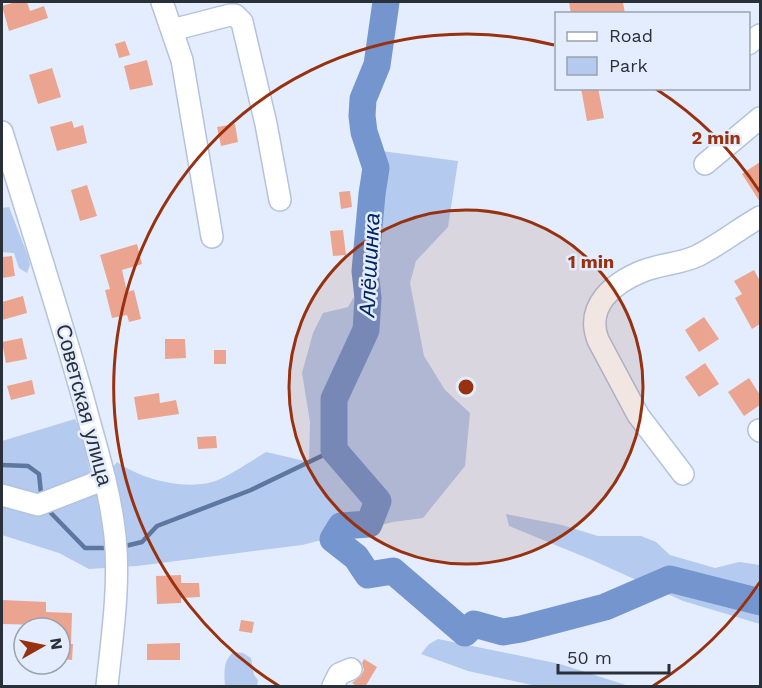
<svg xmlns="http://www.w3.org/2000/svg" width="762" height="688" viewBox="0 0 762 688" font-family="'Work Sans',sans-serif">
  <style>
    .green { fill: #b4caee }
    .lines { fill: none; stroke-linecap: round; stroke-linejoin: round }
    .stream { stroke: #5e77a1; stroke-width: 4.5 }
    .river { stroke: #7495cd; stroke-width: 27 }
    .building { fill: #eba48f }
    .minor-casing { stroke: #b3c3dc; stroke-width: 24 }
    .minor { stroke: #fff; stroke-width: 21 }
    .ring { fill: none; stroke: #97310f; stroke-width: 3 }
    .labels { text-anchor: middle; stroke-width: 5; stroke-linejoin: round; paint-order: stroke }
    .street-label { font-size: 21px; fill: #2a3039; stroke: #e4edfd }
    .water-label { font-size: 22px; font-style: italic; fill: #002464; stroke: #e4edfd }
    .centre { fill: #97310f; stroke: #e4edfd; stroke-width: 3 }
    .ring-label { font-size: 18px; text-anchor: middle; font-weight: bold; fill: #97310f; stroke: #e4edfd; stroke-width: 5; stroke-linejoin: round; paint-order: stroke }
  </style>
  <rect width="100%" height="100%" fill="#e4edfd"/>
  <path class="green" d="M374,150L458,161L448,227L416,261L410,283L424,356L445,390L470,413L465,466L423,518L393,522L302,545L137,566L89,569L59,553L2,535V441L75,419L81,430L94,490L117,462C141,479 183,490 212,482C225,479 254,459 266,452L309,462L310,422L302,373L313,333L323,313L348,307L364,280L372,211Z
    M9,207L28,256L30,265L27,273L19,268L14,253L2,252V208Z
    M506,514L562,525L598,536H641L656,542L670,555L715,568L739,562L760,565V624L683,601L592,560L509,526Z
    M438,639L560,664L629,686H536L468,671L421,654L429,644Z
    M234,652L243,653L251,658L254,675L258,680L257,686H225C224,674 223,659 234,652Z"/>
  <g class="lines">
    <path class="stream" d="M2,465L28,466L39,474L41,493
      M50,512L85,548H109
      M121,547L142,542L157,526L251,490L334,450"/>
    <path class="river" d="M386,2L377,65L363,99L362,116L364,132L376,168L372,194L365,271L368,298L366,330L334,399V450L378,501L369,524L341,526L333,539L356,557L368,575L393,571L465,633L474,624L503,632L521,629L605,607L670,579L760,602"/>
  </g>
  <path class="building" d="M16,2H27L30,11L44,6L48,18L9,31L2,6Z
    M569,2H623L625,14H571Z
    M125,41L130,55L119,58L115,44Z
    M147,60L153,85L130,90L124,66Z
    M52,68L61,97L38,104L29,75Z
    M581,88H598L604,118L587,121Z
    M72,121L74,128L83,125L87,143L57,151L50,127Z
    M235,124L238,142L221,146L217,127Z
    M760,162V202L742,174Z
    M87,185L97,216L80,221L71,190Z
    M350,191L352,207L341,209L339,192Z
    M343,230L346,255L333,256L330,231Z
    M137,244L142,264L122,270L127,292L134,290L141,319L129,322L127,315L112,318L105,290L110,289L100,255Z
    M12,256L15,276L2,278V257Z
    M754,270L760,281V324L752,329L735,298L742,294L734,281Z
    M23,296L27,313L2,320V302Z
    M704,317L719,339L699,352L685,330Z
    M22,338L27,359L6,363L2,342Z
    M165,339H185L186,358L165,359Z
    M214,350H226V364H214Z
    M705,363L719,384L699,397L685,377Z
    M749,378L760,395V405L744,416L728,392Z
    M32,380L35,394L11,400L7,386Z
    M159,393L160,403L176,400L179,414L138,420L134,397Z
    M216,436L217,448L198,449L197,437Z
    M181,575V583H199L200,597L181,598V603L157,604L156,576Z
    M2,600L46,602V612L72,613L71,644H73L72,660L60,659V628H49V625L2,624Z
    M241,620L254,622L252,633L239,631Z
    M180,643V660H147V644Z
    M364,659L377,667L365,687H358L352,683L361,676L364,670L362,663Z"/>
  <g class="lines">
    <defs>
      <path id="minor" d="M162,2L182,60L212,237
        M172,30L230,15H235L242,22L266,124L280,200
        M748,44L760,35
        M2,132C29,220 58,309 83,398C95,444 110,489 115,536C120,586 112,637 107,686
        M705,164L760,118
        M759,430L760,431
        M683,474L638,415L598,340C585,306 613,283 643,271C660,264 680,264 697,256C719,245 739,229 760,217
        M2,495L38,505L105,479
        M333,686L339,674L351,669"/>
    </defs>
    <use href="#minor" class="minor-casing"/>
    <use href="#minor" class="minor"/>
  </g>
  <circle cx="466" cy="387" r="177" fill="#97310f" fill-opacity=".12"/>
  <g class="ring">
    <circle cx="466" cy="387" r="177"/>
    <path d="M760 582A353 353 0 0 1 653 686M279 686A353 353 0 0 1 554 45M656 89A353 353 0 0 1 760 192"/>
  </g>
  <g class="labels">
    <g class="street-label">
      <text transform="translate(84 405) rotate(75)" y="7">Советская улица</text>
    </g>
    <g class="water-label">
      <text transform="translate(369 265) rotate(-87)" y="8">Алёшинка</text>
    </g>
  </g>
  <circle cx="466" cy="387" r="9" class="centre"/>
  <g class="ring-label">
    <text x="716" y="144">2 min</text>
    <text x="591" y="268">1 min</text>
  </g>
  <rect width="762" height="688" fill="none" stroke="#2a3039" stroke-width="6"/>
  <rect x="555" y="12" width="195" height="78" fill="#e4edfd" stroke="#9aa1af" stroke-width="1.5"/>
  <rect x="567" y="32" width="30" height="9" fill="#ffffff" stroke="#9aa1af" stroke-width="1.5"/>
  <text x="609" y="42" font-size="18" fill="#2a3039">Road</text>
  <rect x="567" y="57" width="30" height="18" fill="#b4caee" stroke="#9aa1af" stroke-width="1.5"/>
  <text x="609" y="72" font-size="18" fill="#2a3039">Park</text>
  <g transform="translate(42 646) rotate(81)"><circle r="28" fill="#e4edfd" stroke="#9aa1af" stroke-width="1.5"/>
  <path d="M0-4.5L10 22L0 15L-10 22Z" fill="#97310f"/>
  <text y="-9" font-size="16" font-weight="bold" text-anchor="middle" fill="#2a3039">N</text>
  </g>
  <path d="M558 664v9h111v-9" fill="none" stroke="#2a3039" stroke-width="3"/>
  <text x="567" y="664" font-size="18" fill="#2a3039" stroke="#e4edfd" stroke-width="4.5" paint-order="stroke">50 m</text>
</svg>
